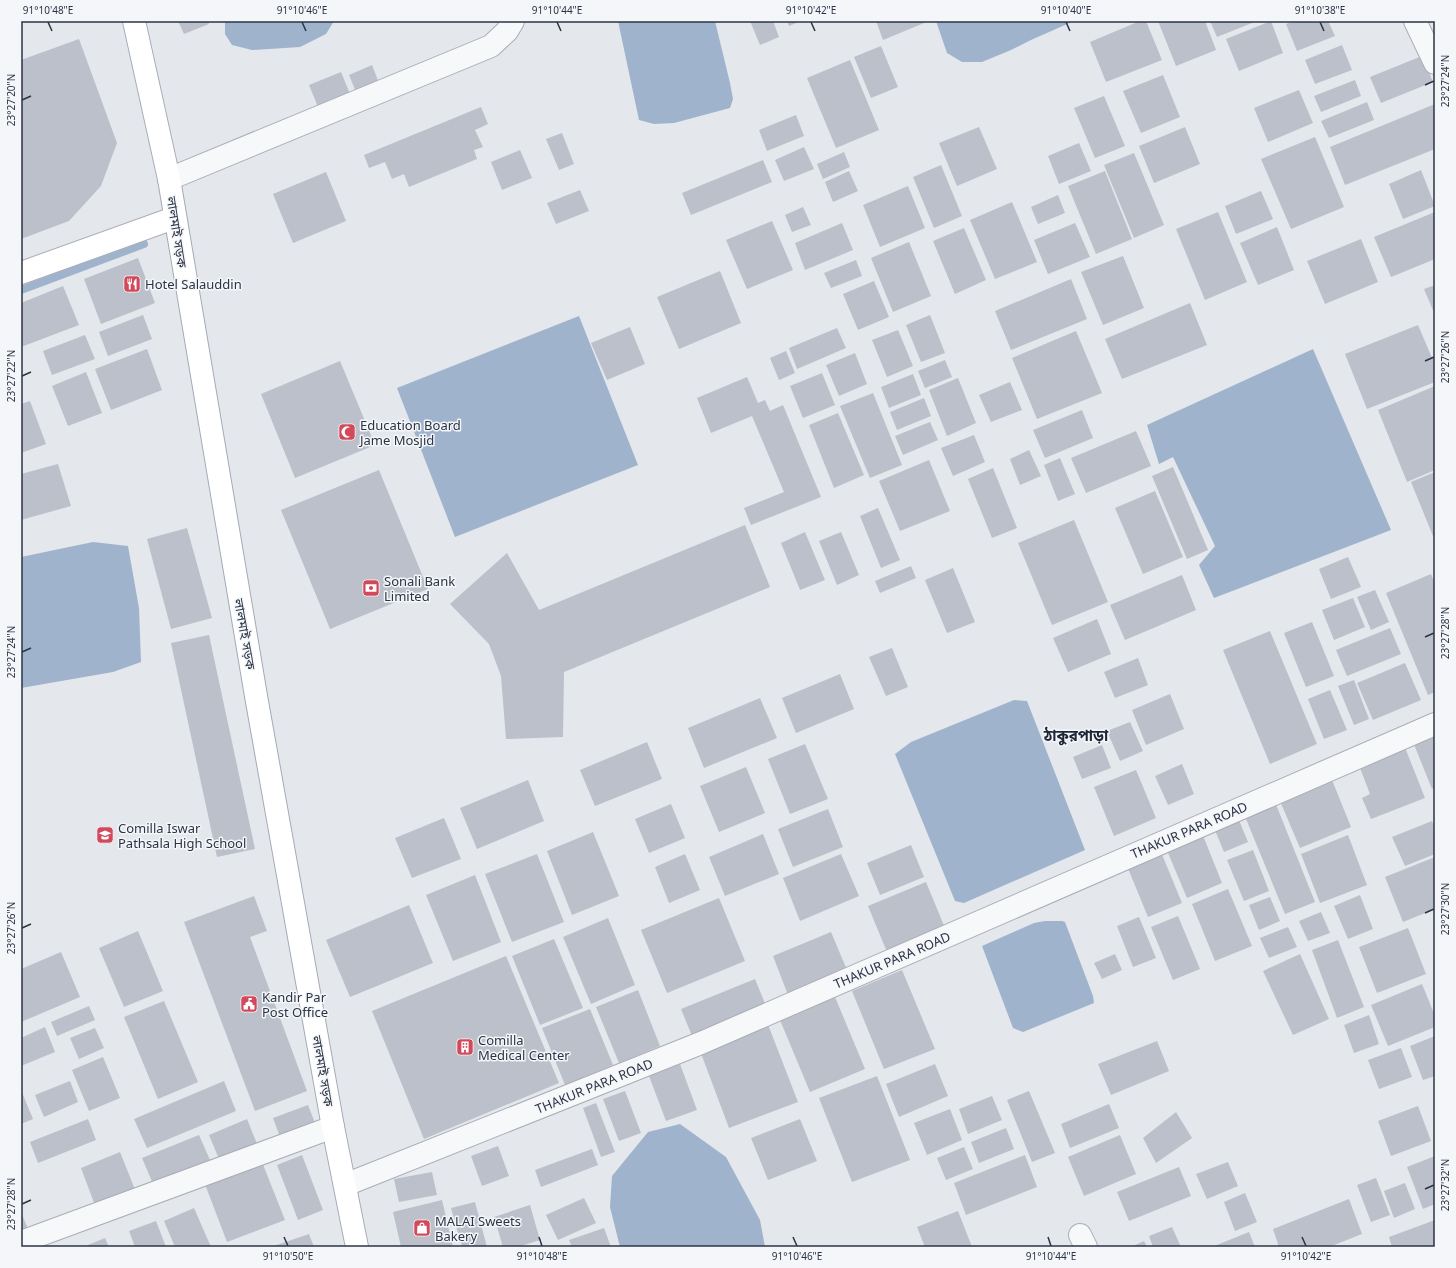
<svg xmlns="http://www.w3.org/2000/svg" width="1456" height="1268" viewBox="0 0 1456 1268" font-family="'Noto Sans','Noto Sans Bengali',sans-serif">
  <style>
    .water { fill: #9fb4cc }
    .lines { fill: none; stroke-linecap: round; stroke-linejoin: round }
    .stream { stroke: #9fb4cc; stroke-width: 8 }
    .building { fill: #bbc0ca }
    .street-casing { stroke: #a9aeb7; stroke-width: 24 }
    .secondary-casing { stroke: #a9aeb7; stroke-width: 24 }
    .primary-casing { stroke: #a3abb8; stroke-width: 24 }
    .street { stroke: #f7f8fa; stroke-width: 22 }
    .secondary { stroke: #fff; stroke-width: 22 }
    .primary { stroke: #fff; stroke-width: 22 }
    .ticks { fill: none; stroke: #2b3445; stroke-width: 1.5 }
    .labels { text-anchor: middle; stroke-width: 3; stroke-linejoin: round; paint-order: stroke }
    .street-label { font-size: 13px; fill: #2b3445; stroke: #f4f6f9 }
    .poi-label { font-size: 13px; fill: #2b3445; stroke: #f4f6f9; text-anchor: start }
    .quarter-label { font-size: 15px; font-weight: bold; fill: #1d2536; stroke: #f4f6f9 }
    .neatline { fill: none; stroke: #2b3445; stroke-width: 1.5 }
    .ticks-label { font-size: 10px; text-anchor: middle; fill: #2b3445 }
  </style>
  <rect width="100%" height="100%" fill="#e4e7ec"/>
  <path class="water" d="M225,21H334L326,34L300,47L252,50L232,45L225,34Z
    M618,21H715L730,83L733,99L730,108L674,123L654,124L639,120Z
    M936,21H1074L1031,40L1011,50L982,62H962L947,53Z
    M579,316L638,465L455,537L397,388Z
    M1313,349L1391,530L1214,598L1199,565L1215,546L1173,457L1159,464L1147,425Z
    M93,542L128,546L139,608L141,662L113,672L21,688V557Z
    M1014,700L1027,701L1085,850L964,903L955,901L895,754L911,742Z
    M1045,921H1062L1065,922L1093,996L1094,1003L1023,1032L1013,1028L982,946L1034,923Z
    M680,1124L726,1157L760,1220L765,1247H620L610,1207L612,1176L648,1132Z"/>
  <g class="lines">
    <path class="stream" d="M21,290L144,244"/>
  </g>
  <path class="building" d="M178,21H208L209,24L184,34Z
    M750,21H773L779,37L760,45Z
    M787,21H801L789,26Z
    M876,21H929L883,40Z
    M1140,21H1146L1162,60L1106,82L1090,42Z
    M1158,21H1205L1216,50L1176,66Z
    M1210,21H1257L1217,37Z
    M1271,21L1283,53L1239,71L1226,39Z
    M1294,21H1328L1335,36L1297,51L1286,24Z
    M79,39L117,143L101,186L69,221L21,239V60Z
    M1342,45L1352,70L1315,84L1305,60Z
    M881,46L898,87L871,98L854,57Z
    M1422,56L1433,82L1381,103L1370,77Z
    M850,60L879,130L836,148L807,78Z
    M372,65L379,83L356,92L349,75Z
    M341,72L350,94L318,107L309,85Z
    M1163,75L1180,117L1141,133L1123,91Z
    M1355,80L1361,96L1321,112L1314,96Z
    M1299,90L1313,123L1268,142L1254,108Z
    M1104,96L1125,146L1095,158L1074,108Z
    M1367,102L1374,120L1329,138L1321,121Z
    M1435,104V149L1345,185L1330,147Z
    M481,107L488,124L475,130L483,147L474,150L477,159L409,187L404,174L392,179L385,162L369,168L364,155Z
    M796,115L804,136L767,151L759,130Z
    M979,127L997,169L957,186L939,143Z
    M1185,127L1200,164L1154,183L1139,146Z
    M562,133L574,164L559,170L546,139Z
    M1315,137L1344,207L1291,229L1261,159Z
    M1079,143L1091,171L1059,184L1048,156Z
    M804,147L814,169L784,181L775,160Z
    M520,150L532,178L502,190L491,162Z
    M844,152L850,167L823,179L817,164Z
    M1134,153L1164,225L1134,238L1104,165Z
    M763,160L772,182L691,215L682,193Z
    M941,165L962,216L934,228L913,177Z
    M1421,170L1435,206L1403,219L1389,184Z
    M849,171L858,191L833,202L825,182Z
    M1105,171L1132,239L1096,254L1068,186Z
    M326,172L346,221L293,243L273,194Z
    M908,186L925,228L880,247L863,205Z
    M580,190L589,211L556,224L547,203Z
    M1261,191L1273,219L1236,234L1225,206Z
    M1058,195L1065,213L1038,224L1031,207Z
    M1012,202L1037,262L995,279L970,220Z
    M803,207L811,225L792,232L785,215Z
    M1218,212L1247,282L1205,300L1176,229Z
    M1435,212V259L1391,277L1374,237Z
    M772,221L793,270L747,289L726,240Z
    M842,223L853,250L805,270L795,243Z
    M1075,223L1090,257L1048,274L1034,240Z
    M1277,227L1294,270L1258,285L1240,243Z
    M964,228L986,280L955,294L933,241Z
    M1361,239L1378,282L1325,304L1307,261Z
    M909,242L931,296L893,312L871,258Z
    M1123,256L1144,308L1103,325L1081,272Z
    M138,258L155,303L101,324L84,279Z
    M856,260L862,276L831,288L824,273Z
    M720,271L741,323L679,349L657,297Z
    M1071,279L1087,319L1011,350L995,311Z
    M874,281L889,317L858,330L843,294Z
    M1435,285V315L1424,289Z
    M63,286L79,325L21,347V303Z
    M1190,303L1207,345L1122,379L1105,339Z
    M143,315L152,339L108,356L99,332Z
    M930,315L945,353L921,362L906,325Z
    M1418,325L1432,358L1435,357V382L1367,409L1345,354Z
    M630,327L645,364L607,380L591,343Z
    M837,328L846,348L797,369L789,348Z
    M898,330L913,366L887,377L872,340Z
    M1076,331L1102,393L1037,419L1012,358Z
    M85,335L95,359L52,375L43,351Z
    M147,349L162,390L111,410L95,369Z
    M786,351L795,373L779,380L770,358Z
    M855,353L867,384L839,396L826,365Z
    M945,360L952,377L925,388L918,371Z
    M340,361L375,445L295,478L261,394Z
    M86,372L102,413L68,426L52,386Z
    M822,373L835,405L803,418L790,386Z
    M913,374L921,395L889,408L881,387Z
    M747,377L758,403L765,400L770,411L783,405L821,497L751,525L744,508L784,492L752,416L711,433L697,398Z
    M958,378L976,423L947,436L929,390Z
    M1010,382L1022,410L991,422L979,395Z
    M1435,386V470L1407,482L1378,410Z
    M873,393L902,465L870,478L840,406Z
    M924,398L931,416L897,430L890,412Z
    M30,401L46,444L21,453V404Z
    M1082,410L1093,438L1045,458L1033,430Z
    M838,413L864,475L834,488L809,425Z
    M930,422L938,440L903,455L895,436Z
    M1136,431L1151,466L1086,493L1071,458Z
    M974,435L985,462L953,476L941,448Z
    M1029,450L1041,476L1020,485L1010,459Z
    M1060,458L1075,494L1058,501L1044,465Z
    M929,460L950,511L900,531L879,481Z
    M58,464L71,506L21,520V474Z
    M1173,467L1208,550L1187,559L1152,476Z
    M993,468L1017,528L992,538L968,479Z
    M379,470L428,589L330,629L281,510Z
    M1435,472V541L1411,482Z
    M1155,491L1183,557L1143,574L1115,508Z
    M878,508L900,560L881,568L860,516Z
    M1074,520L1108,602L1052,625L1018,543Z
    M745,525L770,587L564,672L563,737L506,739L501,676L489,644L450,604L507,553L539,610Z
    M187,528L212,618L171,629L147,539Z
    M805,532L825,580L800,590L781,543Z
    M841,532L859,575L837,585L819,541Z
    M1348,557L1361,587L1331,599L1319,569Z
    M911,566L916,578L880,593L875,581Z
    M953,568L975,622L947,633L925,580Z
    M1431,574L1435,584V692L1428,695L1386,593Z
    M1182,575L1196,610L1125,640L1110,605Z
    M1375,590L1389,622L1371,630L1357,597Z
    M1353,598L1365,627L1334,640L1322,610Z
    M1097,619L1111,654L1068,672L1053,638Z
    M1312,622L1334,676L1306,687L1284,633Z
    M1390,628L1401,654L1347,676L1336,650Z
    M1270,631L1317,744L1270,764L1223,650Z
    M209,635L255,849L217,857L171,643Z
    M892,648L908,687L886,696L869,657Z
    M1138,658L1148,685L1115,698L1104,672Z
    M1405,663L1421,700L1373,720L1357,683Z
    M840,674L854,709L796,733L782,698Z
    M1354,680L1369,719L1354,725L1338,686Z
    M1330,690L1347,730L1324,739L1308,699Z
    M1170,694L1184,729L1146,745L1132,710Z
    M760,698L777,738L704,768L688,728Z
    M1130,722L1143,751L1120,761L1107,731Z
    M1435,733V787L1432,789L1413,742Z
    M647,742L662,779L595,806L580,770Z
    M805,744L828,799L790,814L768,759Z
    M1102,745L1111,768L1082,779L1073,757Z
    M1404,745L1425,798L1371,819L1362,798L1370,794L1358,763Z
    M1182,764L1194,794L1168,805L1155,776Z
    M746,767L765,813L719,832L700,786Z
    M1136,770L1156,818L1114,836L1094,787Z
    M528,780L544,821L477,849L460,808Z
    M1332,780L1351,827L1300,848L1280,801Z
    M1275,802L1315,902L1285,914L1244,814Z
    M671,804L685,838L649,853L635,819Z
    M828,809L843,847L793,867L778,829Z
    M1236,813L1248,842L1224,852L1212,823Z
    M444,818L461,859L412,878L395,838Z
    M1432,821L1435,828V854L1405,866L1392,837Z
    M593,832L619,896L572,915L547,851Z
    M1202,833L1222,883L1187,898L1166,848Z
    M763,834L779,874L725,896L709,857Z
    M1348,835L1367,885L1320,903L1301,854Z
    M911,845L924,877L880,895L867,863Z
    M1253,850L1269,891L1244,901L1227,860Z
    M1161,852L1182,903L1148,917L1127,866Z
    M537,854L564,922L512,942L485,874Z
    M685,854L700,890L669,903L655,867Z
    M841,854L859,896L800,921L783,878Z
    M1435,857V909L1403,922L1385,877Z
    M475,875L501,942L453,961L426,895Z
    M926,882L945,928L887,952L868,906Z
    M1228,889L1252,946L1215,961L1192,904Z
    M1360,895L1373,929L1348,939L1334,906Z
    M254,896L267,931L250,937L307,1091L255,1111L184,922Z
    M1270,897L1280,921L1259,930L1249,905Z
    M719,898L745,961L667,993L641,930Z
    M409,905L433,963L350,997L326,940Z
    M1321,912L1330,933L1308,941L1299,921Z
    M1178,916L1200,969L1173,980L1151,927Z
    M1139,917L1156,958L1133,967L1117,926Z
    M608,918L635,985L591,1004L563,937Z
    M1288,927L1297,947L1269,958L1260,938Z
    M1408,928L1426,974L1377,993L1359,947Z
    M138,931L163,991L124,1007L99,948Z
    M831,932L847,970L788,995L773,956Z
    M554,939L583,1008L540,1025L512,956Z
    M1338,940L1364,1007L1337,1018L1312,950Z
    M61,952L80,997L21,1022V969Z
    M1115,954L1122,970L1102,979L1094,963Z
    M1300,954L1329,1019L1293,1035L1263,971Z
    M506,956L559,1083L424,1139L372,1011Z
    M902,970L935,1049L884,1069L852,991Z
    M755,979L766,1006L692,1036L681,1009Z
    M1422,984L1435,1016V1027L1388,1046L1371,1005Z
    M638,990L660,1046L619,1063L596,1007Z
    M835,997L865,1069L810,1092L780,1020Z
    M164,1001L198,1082L158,1099L124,1017Z
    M89,1006L95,1020L57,1036L51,1022Z
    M590,1009L613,1065L565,1085L542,1028Z
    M1369,1015L1379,1044L1354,1053L1344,1025Z
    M767,1022L798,1102L729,1128L699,1048Z
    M45,1027L55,1052L21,1066V1038Z
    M95,1028L104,1048L79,1059L70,1038Z
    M1435,1036V1076L1423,1080L1410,1046Z
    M1157,1041L1169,1071L1111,1095L1098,1064Z
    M1401,1048L1412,1077L1379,1089L1368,1060Z
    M103,1057L120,1098L89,1111L72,1070Z
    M680,1064L697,1110L666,1121L649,1076Z
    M935,1064L948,1096L899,1117L886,1084Z
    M877,1076L910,1160L852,1182L819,1098Z
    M70,1081L78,1102L44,1117L35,1095Z
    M224,1081L236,1111L147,1148L134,1119Z
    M21,1090L33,1119L21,1124Z
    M625,1091L641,1133L619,1141L603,1099Z
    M1029,1091L1055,1153L1032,1162L1007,1100Z
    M992,1096L1002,1120L968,1134L959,1109Z
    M596,1103L615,1152L601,1157L583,1108Z
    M1109,1104L1119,1128L1070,1148L1061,1124Z
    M308,1105L315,1123L280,1137L273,1118Z
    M1418,1106L1431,1141L1391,1156L1378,1121Z
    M950,1109L962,1140L927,1155L914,1123Z
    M1176,1112L1192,1138L1156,1163L1143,1138Z
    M88,1119L96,1140L38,1163L30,1142Z
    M247,1119L257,1144L219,1159L209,1135Z
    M800,1119L817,1161L768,1180L751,1138Z
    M1006,1128L1014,1149L979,1163L971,1142Z
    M199,1135L210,1160L153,1184L142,1158Z
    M1120,1135L1136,1174L1084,1196L1068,1157Z
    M498,1146L509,1176L482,1186L471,1156Z
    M964,1147L973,1169L946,1180L937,1158Z
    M592,1149L598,1165L541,1187L535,1170Z
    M120,1152L136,1192L96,1208L81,1168Z
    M302,1155L323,1210L298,1220L277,1165Z
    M1025,1155L1037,1187L966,1215L954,1183Z
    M1435,1156V1204L1423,1209L1407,1167Z
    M260,1157L285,1220L227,1242L203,1179Z
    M1228,1162L1238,1186L1207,1199L1196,1174Z
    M1179,1167L1191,1196L1129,1221L1117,1192Z
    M432,1172L437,1195L399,1202L394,1179Z
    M1376,1178L1390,1215L1371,1222L1357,1185Z
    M1405,1183L1415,1209L1394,1218L1384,1191Z
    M1245,1193L1257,1222L1235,1231L1224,1202Z
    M584,1198L596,1223L558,1240L546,1215Z
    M1349,1199L1362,1234L1329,1247H1279L1273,1229Z
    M442,1200L453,1247H401L393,1212Z
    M475,1202L487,1247H462L451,1208Z
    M530,1205L540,1240L518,1247H503L494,1217Z
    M194,1208L211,1247H175L164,1221Z
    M958,1211L972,1247H925L917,1227Z
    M21,1212L28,1229L21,1232Z
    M1435,1220V1247H1392L1389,1237Z
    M156,1221L166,1247H135L129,1231Z
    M1172,1227L1181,1247H1153L1149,1236Z
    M604,1228L611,1247H572L569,1240Z
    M1249,1232L1255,1247H1212Z
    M309,1234L314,1247H271Z
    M105,1238L109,1247H83Z
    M1144,1241L1147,1247H1131Z"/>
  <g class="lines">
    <defs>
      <path id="street" d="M1415,21L1435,63
        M169,179L491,46L507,31L513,21
        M345,1185L701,1043L1435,724
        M1080,1235L1086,1247
        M21,1242L333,1127"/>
      <path id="secondary" d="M21,273L174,218"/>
      <path id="primary" d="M134,21L169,179L256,696L333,1127L357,1247"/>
    </defs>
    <use href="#street" class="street-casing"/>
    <use href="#secondary" class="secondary-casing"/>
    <use href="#primary" class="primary-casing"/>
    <use href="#street" class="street"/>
    <use href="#secondary" class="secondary"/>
    <use href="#primary" class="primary"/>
  </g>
  <path class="ticks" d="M48,22L52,31M302,22L306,31M557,22L561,31M811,22L815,31M1066,22L1070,31M1320,22L1324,31M1425,85L1434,81M22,100L31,96M1425,361L1434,357M22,376L31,372M1425,637L1434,633M22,652L31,648M1425,913L1434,909M22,928L31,924M1425,1189L1434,1185M22,1204L31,1200M284,1237L288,1246M539,1237L542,1246M793,1237L797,1246M1048,1237L1051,1246M1302,1237L1306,1246"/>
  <defs>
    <symbol id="restaurant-square" viewBox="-11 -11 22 22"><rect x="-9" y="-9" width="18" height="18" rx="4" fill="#d1495b" stroke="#f4f6f9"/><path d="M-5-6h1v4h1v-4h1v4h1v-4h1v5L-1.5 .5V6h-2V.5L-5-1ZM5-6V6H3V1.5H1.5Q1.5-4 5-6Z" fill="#fff"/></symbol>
    <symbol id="mosque-square" viewBox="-11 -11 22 22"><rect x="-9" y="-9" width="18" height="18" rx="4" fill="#d1495b" stroke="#f4f6f9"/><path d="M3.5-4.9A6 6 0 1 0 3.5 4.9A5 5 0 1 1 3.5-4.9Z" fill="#fff"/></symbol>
    <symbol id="bank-square" viewBox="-11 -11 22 22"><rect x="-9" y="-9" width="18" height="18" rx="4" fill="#d1495b" stroke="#f4f6f9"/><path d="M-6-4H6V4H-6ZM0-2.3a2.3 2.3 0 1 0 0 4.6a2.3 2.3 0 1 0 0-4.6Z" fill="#fff"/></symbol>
    <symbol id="school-square" viewBox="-11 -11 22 22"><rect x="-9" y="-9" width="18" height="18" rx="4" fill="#d1495b" stroke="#f4f6f9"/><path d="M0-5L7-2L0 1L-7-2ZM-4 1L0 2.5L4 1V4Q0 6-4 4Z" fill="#fff"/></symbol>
    <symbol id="civic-square" viewBox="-11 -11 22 22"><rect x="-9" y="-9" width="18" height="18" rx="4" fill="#d1495b" stroke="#f4f6f9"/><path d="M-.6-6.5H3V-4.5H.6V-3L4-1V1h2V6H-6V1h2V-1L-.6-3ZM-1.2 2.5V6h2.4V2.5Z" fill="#fff"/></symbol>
    <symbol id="building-square" viewBox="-11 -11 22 22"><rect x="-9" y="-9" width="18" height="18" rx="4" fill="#d1495b" stroke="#f4f6f9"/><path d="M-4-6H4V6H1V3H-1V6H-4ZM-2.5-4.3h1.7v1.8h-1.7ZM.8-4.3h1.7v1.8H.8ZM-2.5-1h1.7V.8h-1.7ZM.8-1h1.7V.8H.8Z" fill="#fff"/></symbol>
    <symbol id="shop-square" viewBox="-11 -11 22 22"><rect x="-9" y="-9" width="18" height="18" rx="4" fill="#d1495b" stroke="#f4f6f9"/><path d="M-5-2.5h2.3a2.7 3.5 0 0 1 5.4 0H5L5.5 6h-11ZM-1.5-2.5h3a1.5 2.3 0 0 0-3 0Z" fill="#fff"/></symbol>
  </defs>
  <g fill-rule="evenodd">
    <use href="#restaurant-square" x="122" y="274" width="20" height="20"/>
    <use href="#mosque-square" x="337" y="422" width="20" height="20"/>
    <use href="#bank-square" x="361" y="578" width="20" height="20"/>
    <use href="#school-square" x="95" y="825" width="20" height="20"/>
    <use href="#civic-square" x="239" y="994" width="20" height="20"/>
    <use href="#building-square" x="455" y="1037" width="20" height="20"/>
    <use href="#shop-square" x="412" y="1218" width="20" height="20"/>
  </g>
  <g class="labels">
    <g class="street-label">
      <text transform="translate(177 232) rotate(81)" y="5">লালমাই সড়ক</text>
      <text transform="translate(245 634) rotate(80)" y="5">লালমাই সড়ক</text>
      <text transform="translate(1189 830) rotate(-23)" y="5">THAKUR PARA ROAD</text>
      <text transform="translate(892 960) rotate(-23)" y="5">THAKUR PARA ROAD</text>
      <text transform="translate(323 1071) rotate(80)" y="5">লালমাই সড়ক</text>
      <text transform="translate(594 1086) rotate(-22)" y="5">THAKUR PARA ROAD</text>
    </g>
    <g class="poi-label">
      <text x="145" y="289">Hotel Salauddin</text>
      <text x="360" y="430">Education Board<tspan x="360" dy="15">Jame Mosjid</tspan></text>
      <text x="384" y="586">Sonali Bank<tspan x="384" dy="15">Limited</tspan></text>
      <text x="118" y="833">Comilla Iswar<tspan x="118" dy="15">Pathsala High School</tspan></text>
      <text x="262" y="1002">Kandir Par<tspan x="262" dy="15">Post Office</tspan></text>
      <text x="478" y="1045">Comilla<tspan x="478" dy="15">Medical Center</tspan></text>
      <text x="435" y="1226">MALAI Sweets<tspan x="435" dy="15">Bakery</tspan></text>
    </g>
    <g class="quarter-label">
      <text x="1076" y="741">ঠাকুরপাড়া</text>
    </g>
  </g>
  <rect width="1456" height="1268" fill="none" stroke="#f4f6f9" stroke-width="44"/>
  <rect x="22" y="22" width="1412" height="1224" class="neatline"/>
  <g class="ticks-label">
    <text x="48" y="14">91°10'48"E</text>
    <text x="302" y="14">91°10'46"E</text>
    <text x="557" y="14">91°10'44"E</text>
    <text x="811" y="14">91°10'42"E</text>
    <text x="1066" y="14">91°10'40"E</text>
    <text x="1320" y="14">91°10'38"E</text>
    <text transform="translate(1445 81) rotate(-90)" y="4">23°27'24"N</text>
    <text transform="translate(11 100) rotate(-90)" y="4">23°27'20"N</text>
    <text transform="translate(1445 357) rotate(-90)" y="4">23°27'26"N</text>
    <text transform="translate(11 376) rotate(-90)" y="4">23°27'22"N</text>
    <text transform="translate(1445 633) rotate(-90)" y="4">23°27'28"N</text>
    <text transform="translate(11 652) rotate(-90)" y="4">23°27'24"N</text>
    <text transform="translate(1445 909) rotate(-90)" y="4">23°27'30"N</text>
    <text transform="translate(11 928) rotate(-90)" y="4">23°27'26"N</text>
    <text transform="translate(1445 1185) rotate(-90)" y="4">23°27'32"N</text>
    <text transform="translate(11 1204) rotate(-90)" y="4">23°27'28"N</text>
    <text x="288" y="1260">91°10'50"E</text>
    <text x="542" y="1260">91°10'48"E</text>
    <text x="797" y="1260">91°10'46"E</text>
    <text x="1051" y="1260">91°10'44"E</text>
    <text x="1306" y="1260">91°10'42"E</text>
  </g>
</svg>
